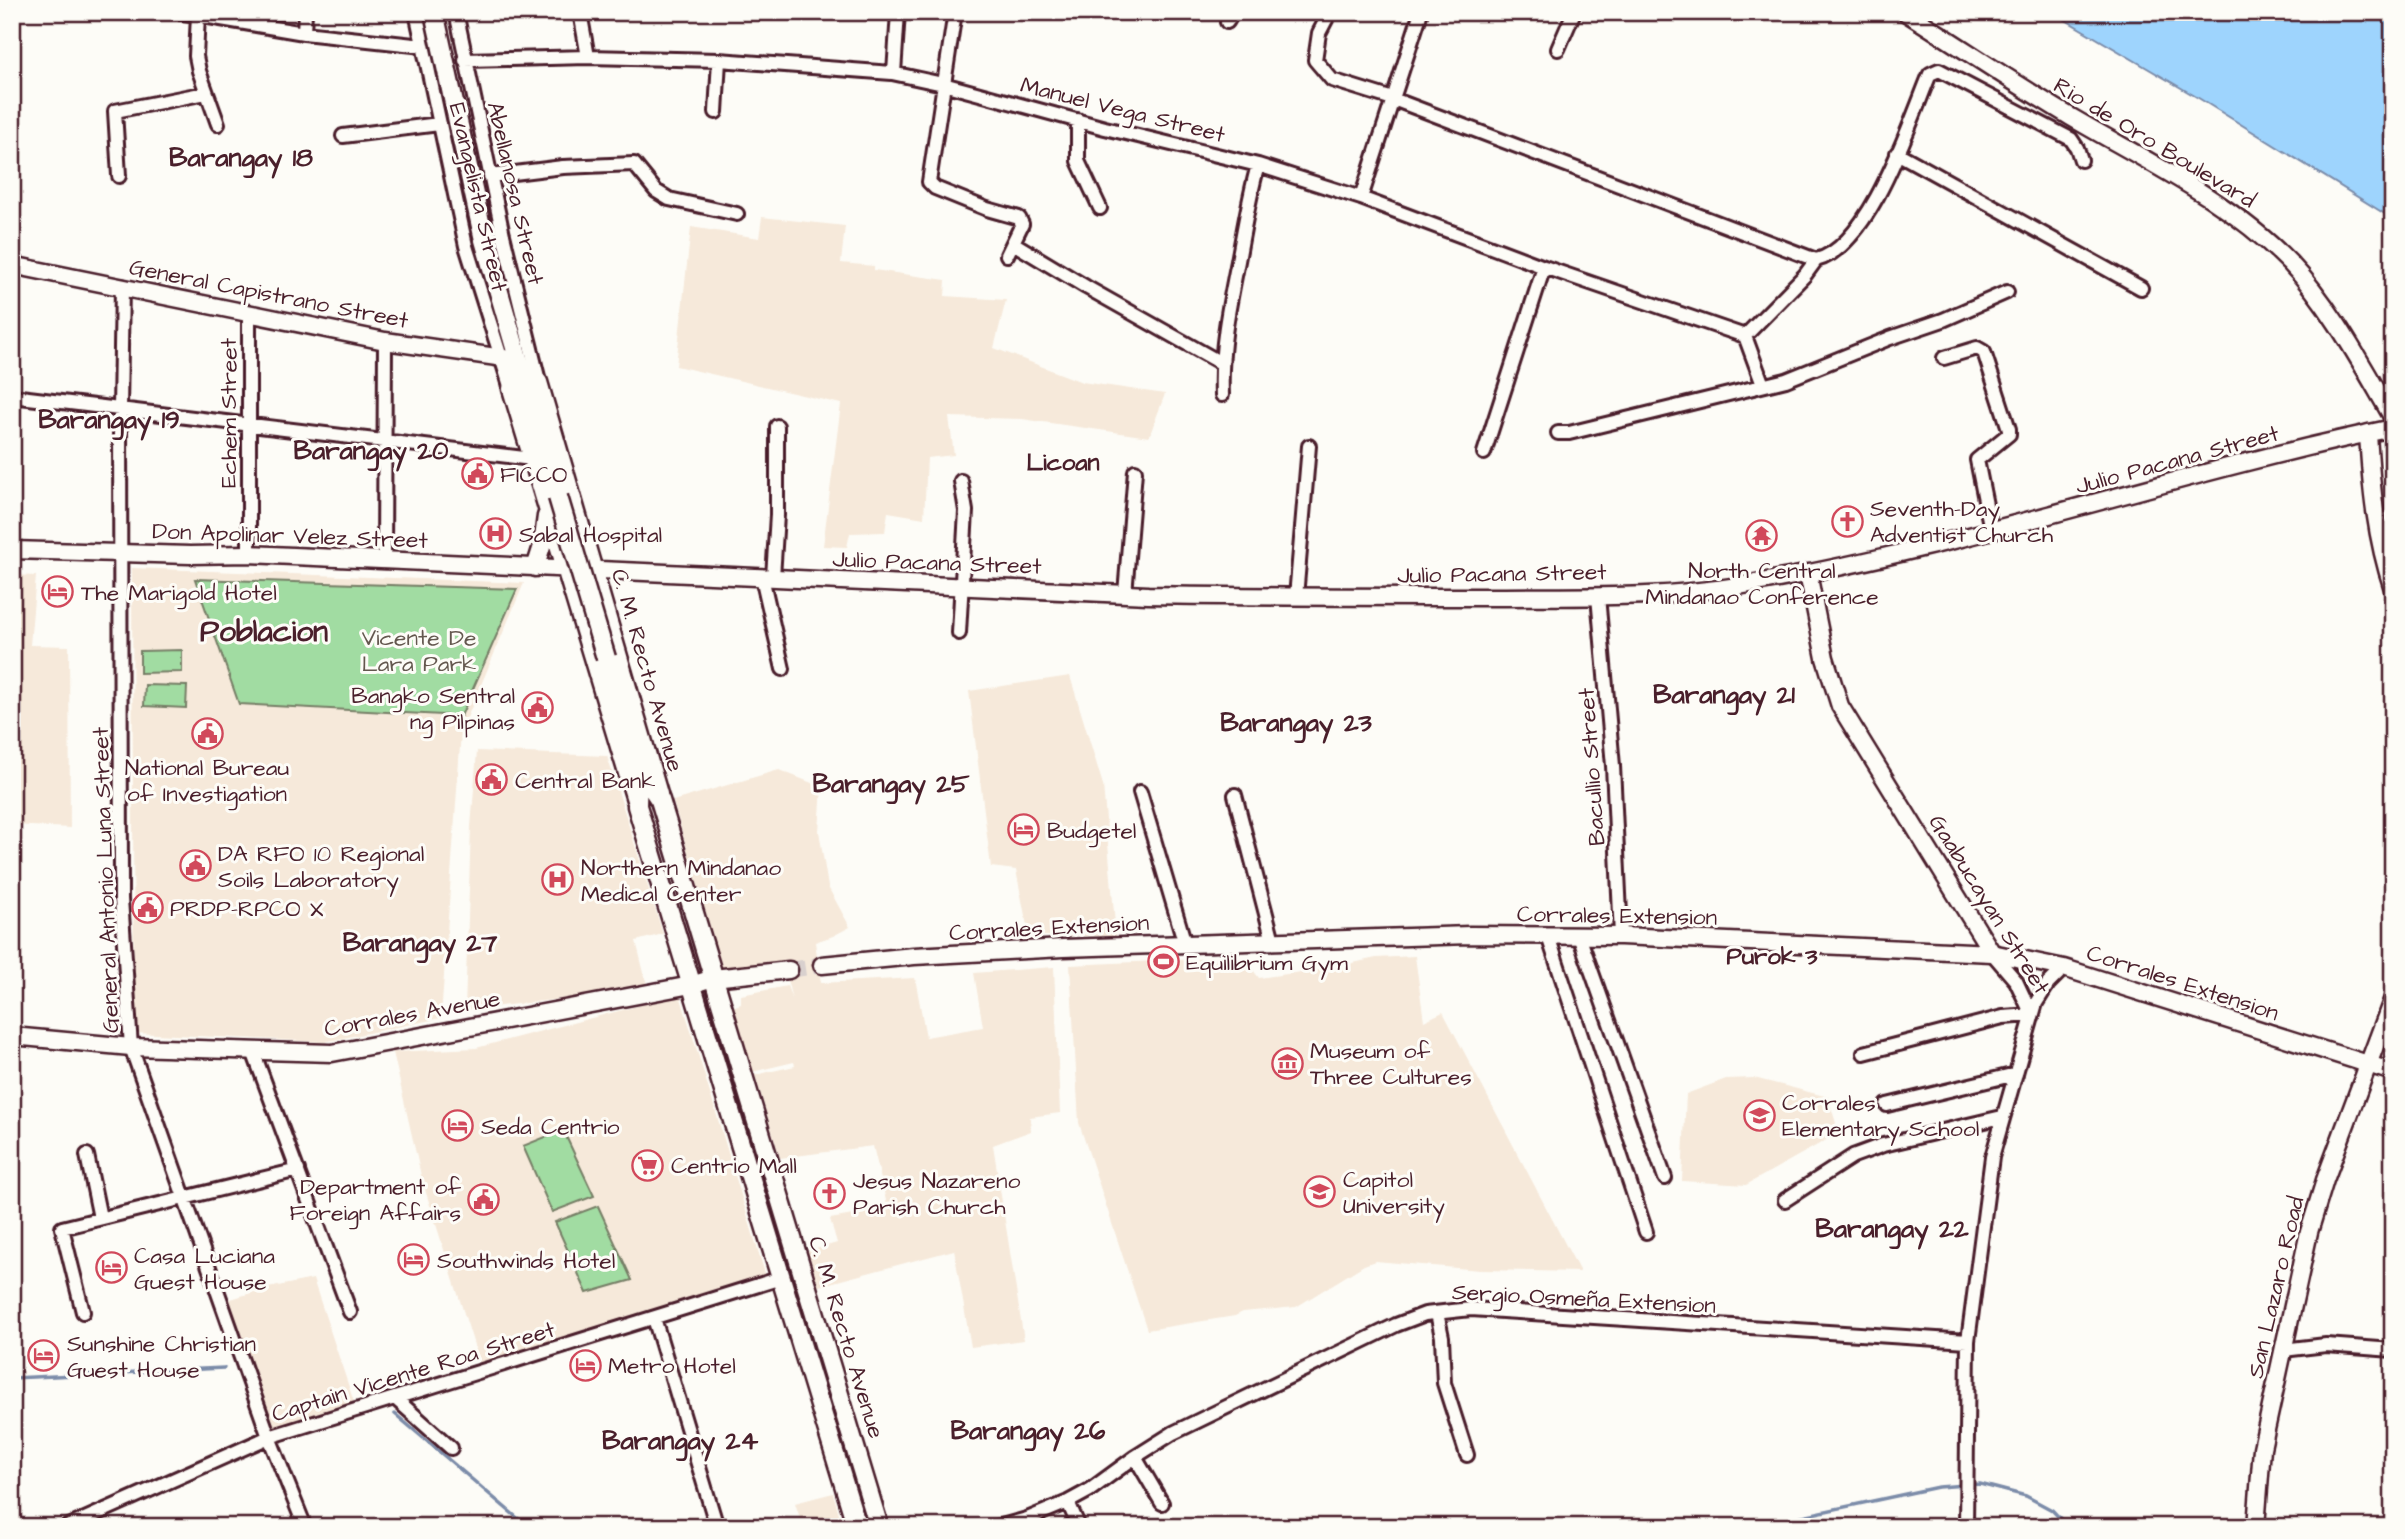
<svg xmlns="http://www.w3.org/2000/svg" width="2405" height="1539" viewBox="0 0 2405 1539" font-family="'Architects Daughter',sans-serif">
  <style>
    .built { fill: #f6e9da }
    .green { fill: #a1dca2; stroke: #767e66; stroke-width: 2 }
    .water { fill: #9ed4fd; stroke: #7c8ca9; stroke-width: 2 }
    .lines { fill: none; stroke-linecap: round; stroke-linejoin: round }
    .stream { stroke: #7c8ca9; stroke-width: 3.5 }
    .major-tunnel { stroke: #d9d0ce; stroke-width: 16; stroke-dasharray: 16 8; stroke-linecap: butt }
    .minor-casing { stroke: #4a1f2b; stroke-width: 18 }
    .major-casing { stroke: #4a1f2b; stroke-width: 21 }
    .highway-casing { stroke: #4a1f2b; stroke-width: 23 }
    .minor { stroke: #fdfcf7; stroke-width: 12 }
    .major { stroke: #fdfcf7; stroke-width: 16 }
    .highway { stroke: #fdfcf7; stroke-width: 18 }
    .highway-bridge-casing { stroke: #4a1f2b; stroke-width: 23; stroke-linecap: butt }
    .highway-bridge { stroke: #fdfcf7; stroke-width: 18 }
    .labels { text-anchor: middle; stroke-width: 6; stroke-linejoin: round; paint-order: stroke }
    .street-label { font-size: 23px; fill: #4a1f2b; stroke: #fdfcf7 }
    .poi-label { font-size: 23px; fill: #4a1f2b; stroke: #fdfcf7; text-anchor: start }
    .park-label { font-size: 23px; fill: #64584f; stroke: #fdfcf7 }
    .neighbourhood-label { font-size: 24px; font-weight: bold; fill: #4a1f2b; stroke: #fdfcf7 }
    .quarter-label { font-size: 26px; font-weight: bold; fill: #4a1f2b; stroke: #fdfcf7 }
    .district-label { font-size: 30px; font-weight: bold; fill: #4a1f2b; stroke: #fdfcf7 }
  </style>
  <rect width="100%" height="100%" fill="#fdfcf7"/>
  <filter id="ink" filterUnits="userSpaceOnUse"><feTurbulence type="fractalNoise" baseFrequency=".0143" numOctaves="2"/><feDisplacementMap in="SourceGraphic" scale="14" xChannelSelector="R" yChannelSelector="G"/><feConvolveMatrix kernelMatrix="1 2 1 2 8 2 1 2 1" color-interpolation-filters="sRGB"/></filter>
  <g filter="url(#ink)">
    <path class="built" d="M762,217L845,226L841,263L874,266V270L946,280L945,296L1006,300L994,348L1082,382L1165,394L1149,437L1022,419L949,417L954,455L927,458L924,518L888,512L885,532L850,533L847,547L823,546L841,404L676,366L691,227L759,238Z
      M132,568L524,583L461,732L441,1018L324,1042L134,1033Z
      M12,575L36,576L30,645L69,646L70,828L12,825Z
      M1070,676L1103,785L1116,936H1029L1016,870L991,867L969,691Z
      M477,751L607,756L663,934L636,941L648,989L465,1010L471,827Z
      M779,770L822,787L819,831L828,887L850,927L833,936L815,942L821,983L915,978L926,1037L983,1027L974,973L1054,967L1060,1113L1030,1117L1031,1131L993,1145L1024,1340L971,1347L954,1250L815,1287L805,1252L837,1243L830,1219L888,1209L873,1146L780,1158L755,1075L795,1066L794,1062L752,1072L732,1007L741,1004V995L787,986L792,999L782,961L722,968L673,801Z
      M1415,956L1424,1021L1443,1012L1580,1272L1480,1270L1375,1261L1364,1265L1296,1307L1243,1312L1235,1316L1147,1330L1079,1123L1070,965L1243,957L1259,978L1330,968L1376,958Z
      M680,995L767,1280L480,1364L422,1180L393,1052L476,1048Z
      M1754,1078L1828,1097L1839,1133L1746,1185L1682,1181L1686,1094L1726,1079Z
      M313,1279L355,1405L274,1433L224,1301L268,1288Z
      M833,1493L843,1527H803L795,1503Z"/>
    <path class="green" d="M195,579L517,589L461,716L239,704Z
      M182,650V672L140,673V651Z
      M145,685L187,686L186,708L144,706Z
      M563,1130L594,1196L552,1212L523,1146Z
      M598,1206L632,1280L587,1293L555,1222Z"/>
    <path class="water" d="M2052,12H2393V219L2200,99Z"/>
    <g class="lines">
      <path class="stream" d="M12,1378L224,1368
        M395,1414L528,1527
        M1751,1527L1938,1487L1980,1484L2026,1496L2052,1510L2068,1527"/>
      <path class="major-tunnel" d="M789,970L822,965"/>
      <defs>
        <path id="minor" d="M179,12L304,33L423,46
          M416,12L466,246L511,389
          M456,12L503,235L539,381
          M580,12L588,57
          M955,12L929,182L935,188L987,209L1019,218L1022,224L1007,255
          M1330,12L1319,33L1315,60L1332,80L1393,99L1816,260L1805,275L1745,336
          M198,15L196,56L199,71L218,124
          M1227,22L1233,12
          M304,33L305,12
          M1558,49L1574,12
          M465,60L588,57L719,60L892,73L943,84L1105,128L1258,165L1361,198L1544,267L1745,336
          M894,73L898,12
          M716,112L719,60
          M1078,120V161L1100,208
          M343,136L439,124
          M1897,153L2141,288
          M119,176L115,111L206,93
          M490,176L563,167L634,164L656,191L669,199L737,214
          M1361,198L1421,12
          M1013,243L1086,287L1221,363
          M1816,260C1870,247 1910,122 1930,74L1939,70L2071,139L2077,148L2081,160
          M122,286L120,409L121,899L131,1047L269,1437L305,1527
          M249,315V554
          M1745,336L1763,385
          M1944,358L1977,348L1984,352L2009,429V434L1977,460L1991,530
          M1222,395C1220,349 1229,306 1238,261C1244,229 1249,197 1258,165
          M12,396L532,459
          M1558,433H1569L1786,380L1890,338L1943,320L2007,292
          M1484,453L1544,267
          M384,560L385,341
          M762,577L783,669
          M773,577L777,515V426
          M1125,594L1135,471
          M1598,596L1613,766L1621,936
          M1296,597L1309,446
          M959,633L966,511L961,481
          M1140,792L1185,944
          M1235,795L1273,941
          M1548,936L1646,1232
          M1579,936L1665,1178
          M1992,953L2016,981L2032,1015
          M253,1051L350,1312
          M1864,1053L2003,1017L2032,1015
          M1887,1105L2016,1074
          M87,1155L100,1218
          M1785,1200L1853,1156L1883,1145L2002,1117
          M83,1312L62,1228L298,1170
          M1437,1313L1442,1337L1444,1383L1467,1455
          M654,1318L717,1527
          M2283,1350L2326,1345L2393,1350
          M396,1399L451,1448
          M1135,1457L1162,1503
          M1068,1502L1079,1527
          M67,1527L269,1437L781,1278
          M998,1527L1027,1519L1068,1502L1090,1490L1135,1457L1173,1433L1396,1325L1425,1314L1471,1309L1968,1341
          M1966,1527L1968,1341L1992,1157L2036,1003L2048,984L2064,968"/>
        <path id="major" d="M1905,12C1961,47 2015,84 2071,117C2146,161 2229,200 2290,263C2331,306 2363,367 2393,418
          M12,265L385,341L518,360
          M518,360L539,382L659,794
          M518,360L511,389L635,800
          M2368,433C2371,487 2376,538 2393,589
          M12,550L190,555L249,554L1148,595C1265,597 1381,597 1498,597C1577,596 1659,599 1738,586C1960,550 2173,473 2393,428
          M535,568L542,546L546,516
          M1808,573L1825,658L1840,706L1992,953
          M822,965L914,956L1063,948L1470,935L1621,936L1992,953L2064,968L2393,1072
          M12,1036L131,1047L332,1053L691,985L713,978L789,970
          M2256,1527L2262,1448L2309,1232L2325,1180L2393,998"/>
        <path id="highway" d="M434,12L484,240L558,497
          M606,658L638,767L660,800L879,1527
          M638,767L637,806L857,1527"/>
      </defs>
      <use href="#minor" class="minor-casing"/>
      <use href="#major" class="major-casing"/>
      <use href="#highway" class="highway-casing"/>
      <use href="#minor" class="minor"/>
      <use href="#major" class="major"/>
      <use href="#highway" class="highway"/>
      <defs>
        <path id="highway-bridge" d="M558,497L606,658"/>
      </defs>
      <use href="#highway-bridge" class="highway-bridge-casing"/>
      <use href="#highway-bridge" class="highway-bridge"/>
    </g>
  </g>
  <defs>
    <symbol id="civic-ring" viewBox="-11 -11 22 22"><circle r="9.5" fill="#fdfcf7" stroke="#d1495b" stroke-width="1.5"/><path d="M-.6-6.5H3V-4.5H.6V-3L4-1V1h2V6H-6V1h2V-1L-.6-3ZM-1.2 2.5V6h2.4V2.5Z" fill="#d1495b"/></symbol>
    <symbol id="church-ring" viewBox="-11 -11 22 22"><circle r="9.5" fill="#fdfcf7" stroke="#d1495b" stroke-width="1.5"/><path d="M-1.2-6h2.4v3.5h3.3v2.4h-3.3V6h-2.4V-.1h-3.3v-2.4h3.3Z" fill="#d1495b"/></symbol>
    <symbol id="hospital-ring" viewBox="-11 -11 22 22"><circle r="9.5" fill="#fdfcf7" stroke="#d1495b" stroke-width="1.5"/><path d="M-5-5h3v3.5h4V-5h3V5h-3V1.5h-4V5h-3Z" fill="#d1495b"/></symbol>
    <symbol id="temple-ring" viewBox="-11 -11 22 22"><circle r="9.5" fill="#fdfcf7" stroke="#d1495b" stroke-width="1.5"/><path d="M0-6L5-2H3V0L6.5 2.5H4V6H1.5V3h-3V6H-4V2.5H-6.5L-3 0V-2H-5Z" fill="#d1495b"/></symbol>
    <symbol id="hotel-ring" viewBox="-11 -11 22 22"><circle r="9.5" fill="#fdfcf7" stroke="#d1495b" stroke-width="1.5"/><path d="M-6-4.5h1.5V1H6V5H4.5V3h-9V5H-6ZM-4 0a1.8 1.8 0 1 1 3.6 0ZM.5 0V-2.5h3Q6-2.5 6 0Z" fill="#d1495b"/></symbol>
    <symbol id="stadium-ring" viewBox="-11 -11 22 22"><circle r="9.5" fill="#fdfcf7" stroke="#d1495b" stroke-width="1.5"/><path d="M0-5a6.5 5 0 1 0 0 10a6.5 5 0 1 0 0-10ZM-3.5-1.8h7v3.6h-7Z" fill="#d1495b"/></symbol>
    <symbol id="museum-ring" viewBox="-11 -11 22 22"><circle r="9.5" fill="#fdfcf7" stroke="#d1495b" stroke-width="1.5"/><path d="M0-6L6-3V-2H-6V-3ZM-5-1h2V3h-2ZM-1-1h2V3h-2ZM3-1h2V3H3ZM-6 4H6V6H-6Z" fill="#d1495b"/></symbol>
    <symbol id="school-ring" viewBox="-11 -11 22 22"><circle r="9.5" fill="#fdfcf7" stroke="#d1495b" stroke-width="1.5"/><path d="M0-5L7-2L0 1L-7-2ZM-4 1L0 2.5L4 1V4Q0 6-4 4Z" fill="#d1495b"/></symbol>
    <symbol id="supermarket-ring" viewBox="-11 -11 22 22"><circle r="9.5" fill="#fdfcf7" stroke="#d1495b" stroke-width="1.5"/><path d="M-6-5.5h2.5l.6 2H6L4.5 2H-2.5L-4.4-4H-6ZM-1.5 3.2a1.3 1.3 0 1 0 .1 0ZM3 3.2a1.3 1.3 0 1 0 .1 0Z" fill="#d1495b"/></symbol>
    <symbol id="university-ring" viewBox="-11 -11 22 22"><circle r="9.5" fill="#fdfcf7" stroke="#d1495b" stroke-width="1.5"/><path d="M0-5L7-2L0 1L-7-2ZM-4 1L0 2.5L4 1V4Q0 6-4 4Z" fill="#d1495b"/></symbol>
  </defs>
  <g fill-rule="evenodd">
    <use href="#civic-ring" x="460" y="456" width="35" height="35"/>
    <use href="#church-ring" x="1830" y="504" width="35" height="35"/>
    <use href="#hospital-ring" x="478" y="516" width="35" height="35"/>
    <use href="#temple-ring" x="1744" y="518" width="35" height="35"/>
    <use href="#hotel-ring" x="40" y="574" width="35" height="35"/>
    <use href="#civic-ring" x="520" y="690" width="35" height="35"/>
    <use href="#civic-ring" x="190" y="716" width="35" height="35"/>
    <use href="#civic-ring" x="474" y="762" width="35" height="35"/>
    <use href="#hotel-ring" x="1006" y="812" width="35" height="35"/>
    <use href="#civic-ring" x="178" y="848" width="35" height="35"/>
    <use href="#hospital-ring" x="540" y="862" width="35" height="35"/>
    <use href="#civic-ring" x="130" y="890" width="35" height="35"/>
    <use href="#stadium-ring" x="1146" y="944" width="35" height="35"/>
    <use href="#museum-ring" x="1270" y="1046" width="35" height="35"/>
    <use href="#school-ring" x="1742" y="1098" width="35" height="35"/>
    <use href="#hotel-ring" x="440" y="1108" width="35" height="35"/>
    <use href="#supermarket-ring" x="630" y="1148" width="35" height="35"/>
    <use href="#university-ring" x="1302" y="1174" width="35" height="35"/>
    <use href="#church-ring" x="812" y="1176" width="35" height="35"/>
    <use href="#civic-ring" x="466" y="1182" width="35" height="35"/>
    <use href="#hotel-ring" x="396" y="1242" width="35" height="35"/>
    <use href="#hotel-ring" x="94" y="1250" width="35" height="35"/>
    <use href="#hotel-ring" x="26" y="1338" width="35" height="35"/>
    <use href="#hotel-ring" x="568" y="1348" width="35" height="35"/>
  </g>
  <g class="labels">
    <g class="street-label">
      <text transform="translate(1123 109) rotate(14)" y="8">Manuel Vega Street</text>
      <text transform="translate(2155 142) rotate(31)" y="8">Rio de Oro Boulevard</text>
      <text transform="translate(516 193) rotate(77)" y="8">Abellanosa Street</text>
      <text transform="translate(479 197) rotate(77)" y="8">Evangelista Street</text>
      <text transform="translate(269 293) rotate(11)" y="8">General Capistrano Street</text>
      <text transform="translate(228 413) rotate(-90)" y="8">Echem Street</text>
      <text transform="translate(2177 459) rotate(-15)" y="8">Julio Pacana Street</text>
      <text transform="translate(290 535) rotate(2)" y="8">Don Apolinar Velez Street</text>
      <text transform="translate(937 562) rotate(2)" y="8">Julio Pacana Street</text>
      <text transform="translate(1502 573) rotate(-1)" y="8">Julio Pacana Street</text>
      <text transform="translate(648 670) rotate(74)" y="8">C. M. Recto Avenue</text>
      <text transform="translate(1591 767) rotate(-94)" y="8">Bacullio Street</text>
      <text transform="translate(105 880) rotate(-92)" y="8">General Antonio Luna Street</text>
      <text transform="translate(1990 904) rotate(58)" y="8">Gaabucayan Street</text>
      <text transform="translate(1617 915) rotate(1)" y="8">Corrales Extension</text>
      <text transform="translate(1049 927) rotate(-3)" y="8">Corrales Extension</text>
      <text transform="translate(2183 982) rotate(18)" y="8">Corrales Extension</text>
      <text transform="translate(412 1013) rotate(-10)" y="8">Corrales Avenue</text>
      <text transform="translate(2275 1287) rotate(-77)" y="8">San Lazaro Road</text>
      <text transform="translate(1584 1298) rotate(3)" y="8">Sergio Osmeña Extension</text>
      <text transform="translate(847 1337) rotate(73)" y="8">C. M. Recto Avenue</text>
      <text transform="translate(413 1371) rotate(-17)" y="8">Captain Vicente Roa Street</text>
    </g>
    <g class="poi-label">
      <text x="500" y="482">FICCO</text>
      <text x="1870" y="516">Seventh-Day<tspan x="1870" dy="26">Adventist Church</tspan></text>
      <text x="519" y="542">Sabal Hospital</text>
      <text x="1762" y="578" text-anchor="middle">North Central<tspan x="1762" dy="26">Mindanao Conference</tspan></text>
      <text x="81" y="600">The Marigold Hotel</text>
      <text x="515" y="703" text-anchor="end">Bangko Sentral<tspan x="515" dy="26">ng Pilpinas</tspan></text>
      <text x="207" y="775" text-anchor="middle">National Bureau<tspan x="207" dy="26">of Investigation</tspan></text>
      <text x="515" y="788">Central Bank</text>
      <text x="1047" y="838">Budgetel</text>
      <text x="218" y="861">DA RFO 10 Regional<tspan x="218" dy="26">Soils Laboratory</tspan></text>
      <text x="581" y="875">Northern Mindanao<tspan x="581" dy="26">Medical Center</tspan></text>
      <text x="170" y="916">PRDP-RPCO X</text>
      <text x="1186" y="970">Equilibrium Gym</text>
      <text x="1310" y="1058">Museum of<tspan x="1310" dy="26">Three Cultures</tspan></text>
      <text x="1782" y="1110">Corrales<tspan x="1782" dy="26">Elementary School</tspan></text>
      <text x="481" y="1134">Seda Centrio</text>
      <text x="671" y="1173">Centrio Mall</text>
      <text x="1343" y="1187">Capitol<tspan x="1343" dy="26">University</tspan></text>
      <text x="853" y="1188">Jesus Nazareno<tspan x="853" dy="26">Parish Church</tspan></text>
      <text x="461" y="1194" text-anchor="end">Department of<tspan x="461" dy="26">Foreign Affairs</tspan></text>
      <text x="134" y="1263">Casa Luciana<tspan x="134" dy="26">Guest House</tspan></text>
      <text x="437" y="1268">Southwinds Hotel</text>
      <text x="67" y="1351">Sunshine Christian<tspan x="67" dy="26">Guest House</tspan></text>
      <text x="608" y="1373">Metro Hotel</text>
    </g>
    <g class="park-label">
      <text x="419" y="645">Vicente De<tspan x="419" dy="26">Lara Park</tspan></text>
    </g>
    <g class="neighbourhood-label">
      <text x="1063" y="470">Licoan</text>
      <text x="1772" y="964">Purok 3</text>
    </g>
    <g class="quarter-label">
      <text x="241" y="166">Barangay 18</text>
      <text x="109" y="428">Barangay 19</text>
      <text x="371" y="459">Barangay 20</text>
      <text x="1724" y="703">Barangay 21</text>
      <text x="1296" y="731">Barangay 23</text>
      <text x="891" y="792">Barangay 25</text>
      <text x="420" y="951">Barangay 27</text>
      <text x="1892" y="1237">Barangay 22</text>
      <text x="1028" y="1439">Barangay 26</text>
      <text x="680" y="1449">Barangay 24</text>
    </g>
    <g class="district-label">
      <text x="264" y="641">Poblacion</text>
    </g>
  </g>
  <rect width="2405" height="1539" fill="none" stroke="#fdfcf7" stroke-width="42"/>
  <rect x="21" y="21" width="2363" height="1497" fill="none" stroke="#4a1f2b" stroke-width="2.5" filter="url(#ink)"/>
</svg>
